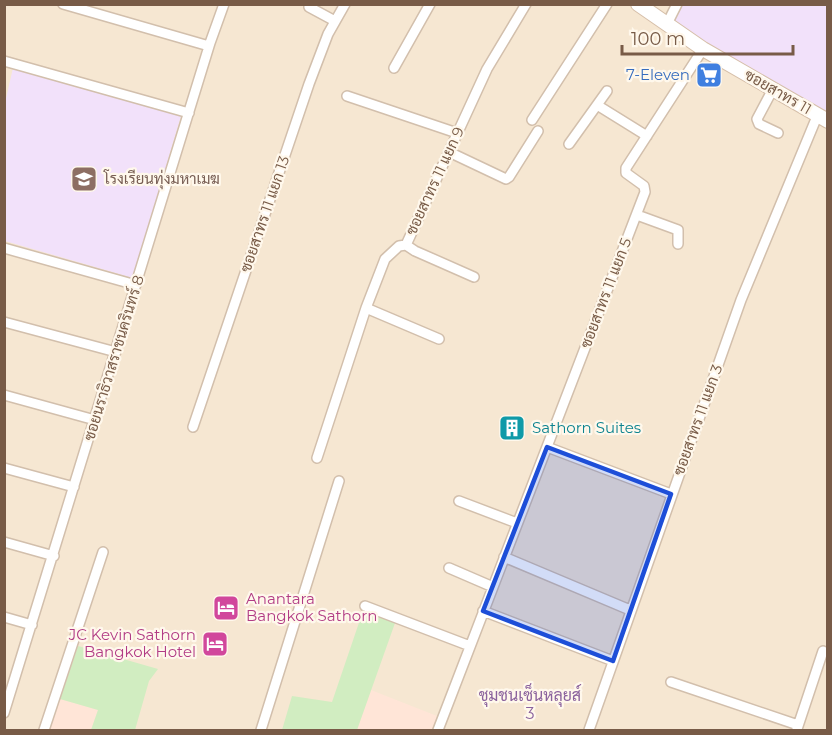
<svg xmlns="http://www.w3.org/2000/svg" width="832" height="735" viewBox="0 0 832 735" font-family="Montserrat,Sarabun,sans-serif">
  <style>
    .residential { fill: #f6e7d2 }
    .commercial { fill: #ffe5d7 }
    .education { fill: #f2e1fa }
    .green { fill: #d1edc1 }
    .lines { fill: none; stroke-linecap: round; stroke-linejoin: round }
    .street-casing { stroke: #d2bfac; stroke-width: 12 }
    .secondary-casing { stroke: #d6bfa9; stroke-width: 16 }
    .street { stroke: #fff; stroke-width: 9 }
    .secondary { stroke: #fff; stroke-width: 14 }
    .marked { fill: #1d4ed8; fill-opacity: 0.2; stroke: #1d4ed8; stroke-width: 4.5; stroke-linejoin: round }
    .labels { text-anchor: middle; stroke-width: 4.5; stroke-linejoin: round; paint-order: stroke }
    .shop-label { font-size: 15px; fill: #366cbe; stroke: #fff8ec; text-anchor: end }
    .street-label { font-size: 15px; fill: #785b47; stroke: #fff8ec }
    .education-label { font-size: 15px; fill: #785e54; stroke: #fff8ec; text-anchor: start }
    .culture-label { font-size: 15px; fill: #0d838f; stroke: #fff8ec; text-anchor: start }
    .hotel-label { font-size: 15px; fill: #b23c85; stroke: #fff8ec; text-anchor: start }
    .neighbourhood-label { font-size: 16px; fill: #8b629d; stroke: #fff8ec }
  </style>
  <rect width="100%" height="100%" fill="#fef5e4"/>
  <path class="residential" d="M4,5H827V730H5Z"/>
  <path class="commercial" d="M371,690L437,716L432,730H357Z
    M60,699L98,710L91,730H49Z"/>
  <path class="education" d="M681,5H827V114L672,23Z
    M13,68L181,116L133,278L5,241L4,107Z"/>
  <path class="green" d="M364,608L395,623L357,730H282L292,696L332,702Z
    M78,646L158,669L149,681L135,730H91L98,710L60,699Z"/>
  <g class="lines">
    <defs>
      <path id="street" d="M63,4L209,46
        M309,7L335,21
        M667,24L677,4
        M4,61L189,113
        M394,68L430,4
        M773,89L757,119L759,124L778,133
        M347,96L457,133
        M597,105L647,136
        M532,120L607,4
        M569,144L607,91
        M449,152L506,179L509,177L538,131
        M637,215L678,230V244
        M406,245L415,251L474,277
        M4,248L136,285
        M366,308L439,339
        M4,322L116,352
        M4,395L95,420
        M193,427L309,84L328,34L345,4
        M547,447L671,494
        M317,458L366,308L385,259L399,246L406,245L487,69L526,4
        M4,468L74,487
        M459,501L517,523
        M4,542L54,556
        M504,557L630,610
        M449,568L493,587
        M365,606L470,646
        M483,611L613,661
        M4,617L32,625
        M671,682L798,725
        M4,713L210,43L224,4
        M797,729L823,651
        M44,730L103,552
        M261,730L339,481
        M438,730L645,192L644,186L626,173V168L703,49
        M589,730L741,300L818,114"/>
      <path id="secondary" d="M638,4L703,49L828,121"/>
    </defs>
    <use href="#street" class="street-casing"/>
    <use href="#secondary" class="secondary-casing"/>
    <use href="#street" class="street"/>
    <use href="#secondary" class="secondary"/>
  </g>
  <path class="marked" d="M547,447L671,494L613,661L483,611Z"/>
  <defs>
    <symbol id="supermarket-square" viewBox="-11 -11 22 22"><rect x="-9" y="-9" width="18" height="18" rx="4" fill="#3f7fe0" stroke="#fff8ec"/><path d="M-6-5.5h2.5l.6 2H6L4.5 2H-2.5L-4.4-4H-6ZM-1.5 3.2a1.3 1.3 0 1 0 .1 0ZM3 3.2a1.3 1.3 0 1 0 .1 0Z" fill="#fff"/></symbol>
    <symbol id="school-square" viewBox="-11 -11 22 22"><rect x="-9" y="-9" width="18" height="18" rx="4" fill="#8d6e63" stroke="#fff8ec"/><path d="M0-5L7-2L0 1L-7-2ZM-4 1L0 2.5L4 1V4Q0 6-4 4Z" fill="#fff"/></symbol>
    <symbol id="building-square" viewBox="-11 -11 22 22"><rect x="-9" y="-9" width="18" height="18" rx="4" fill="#0f9aa8" stroke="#fff8ec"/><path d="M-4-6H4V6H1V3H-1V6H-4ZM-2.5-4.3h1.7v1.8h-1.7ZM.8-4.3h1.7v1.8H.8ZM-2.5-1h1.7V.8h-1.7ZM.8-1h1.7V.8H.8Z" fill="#fff"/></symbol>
    <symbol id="hotel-square" viewBox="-11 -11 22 22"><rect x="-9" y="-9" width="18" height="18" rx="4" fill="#d1479c" stroke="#fff8ec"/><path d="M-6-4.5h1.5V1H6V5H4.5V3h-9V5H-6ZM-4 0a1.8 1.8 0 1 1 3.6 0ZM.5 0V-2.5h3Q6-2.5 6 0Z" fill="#fff"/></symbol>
  </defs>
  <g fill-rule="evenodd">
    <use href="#supermarket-square" x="694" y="60" width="30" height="30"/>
    <use href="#school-square" x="69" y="164" width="30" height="30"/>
    <use href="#building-square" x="497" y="413" width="30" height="30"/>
    <use href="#hotel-square" x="211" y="593" width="30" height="30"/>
    <use href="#hotel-square" x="200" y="629" width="30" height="30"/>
  </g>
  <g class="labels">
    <g class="shop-label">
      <text x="690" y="80">7-Eleven</text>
    </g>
    <g class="street-label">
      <text transform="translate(778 92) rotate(30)" y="5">ซอยสาทร 11</text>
      <text transform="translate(435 181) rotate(-65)" y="5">ซอยสาทร 11 แยก 9</text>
      <text transform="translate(265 214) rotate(-71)" y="5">ซอยสาทร 11 แยก 13</text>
      <text transform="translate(606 293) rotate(-69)" y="5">ซอยสาทร 11 แยก 5</text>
      <text transform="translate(114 358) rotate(-73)" y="5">ซอยนราธิวาสราชนครินทร์ 8</text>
      <text transform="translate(698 420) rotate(-70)" y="5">ซอยสาทร 11 แยก 3</text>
    </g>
    <g class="education-label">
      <text x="104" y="184">โรงเรียนทุ่งมหาเมฆ</text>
    </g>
    <g class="culture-label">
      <text x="532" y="433">Sathorn Suites</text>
    </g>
    <g class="hotel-label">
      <text x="246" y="604">Anantara<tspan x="246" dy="17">Bangkok Sathorn</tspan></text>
      <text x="196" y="640" text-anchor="end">JC Kevin Sathorn<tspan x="196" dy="17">Bangkok Hotel</tspan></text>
    </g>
    <g class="neighbourhood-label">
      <text x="530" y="701">ชุมชนเซ็นหลุยส์<tspan x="530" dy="18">3</tspan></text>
    </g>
  </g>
  <rect width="832" height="735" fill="none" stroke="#785b47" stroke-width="12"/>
  <path d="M622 45v9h171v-9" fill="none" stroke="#785b47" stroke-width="3"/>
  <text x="631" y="45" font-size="18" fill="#785b47" stroke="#fff8ec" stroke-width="4.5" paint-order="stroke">100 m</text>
</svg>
